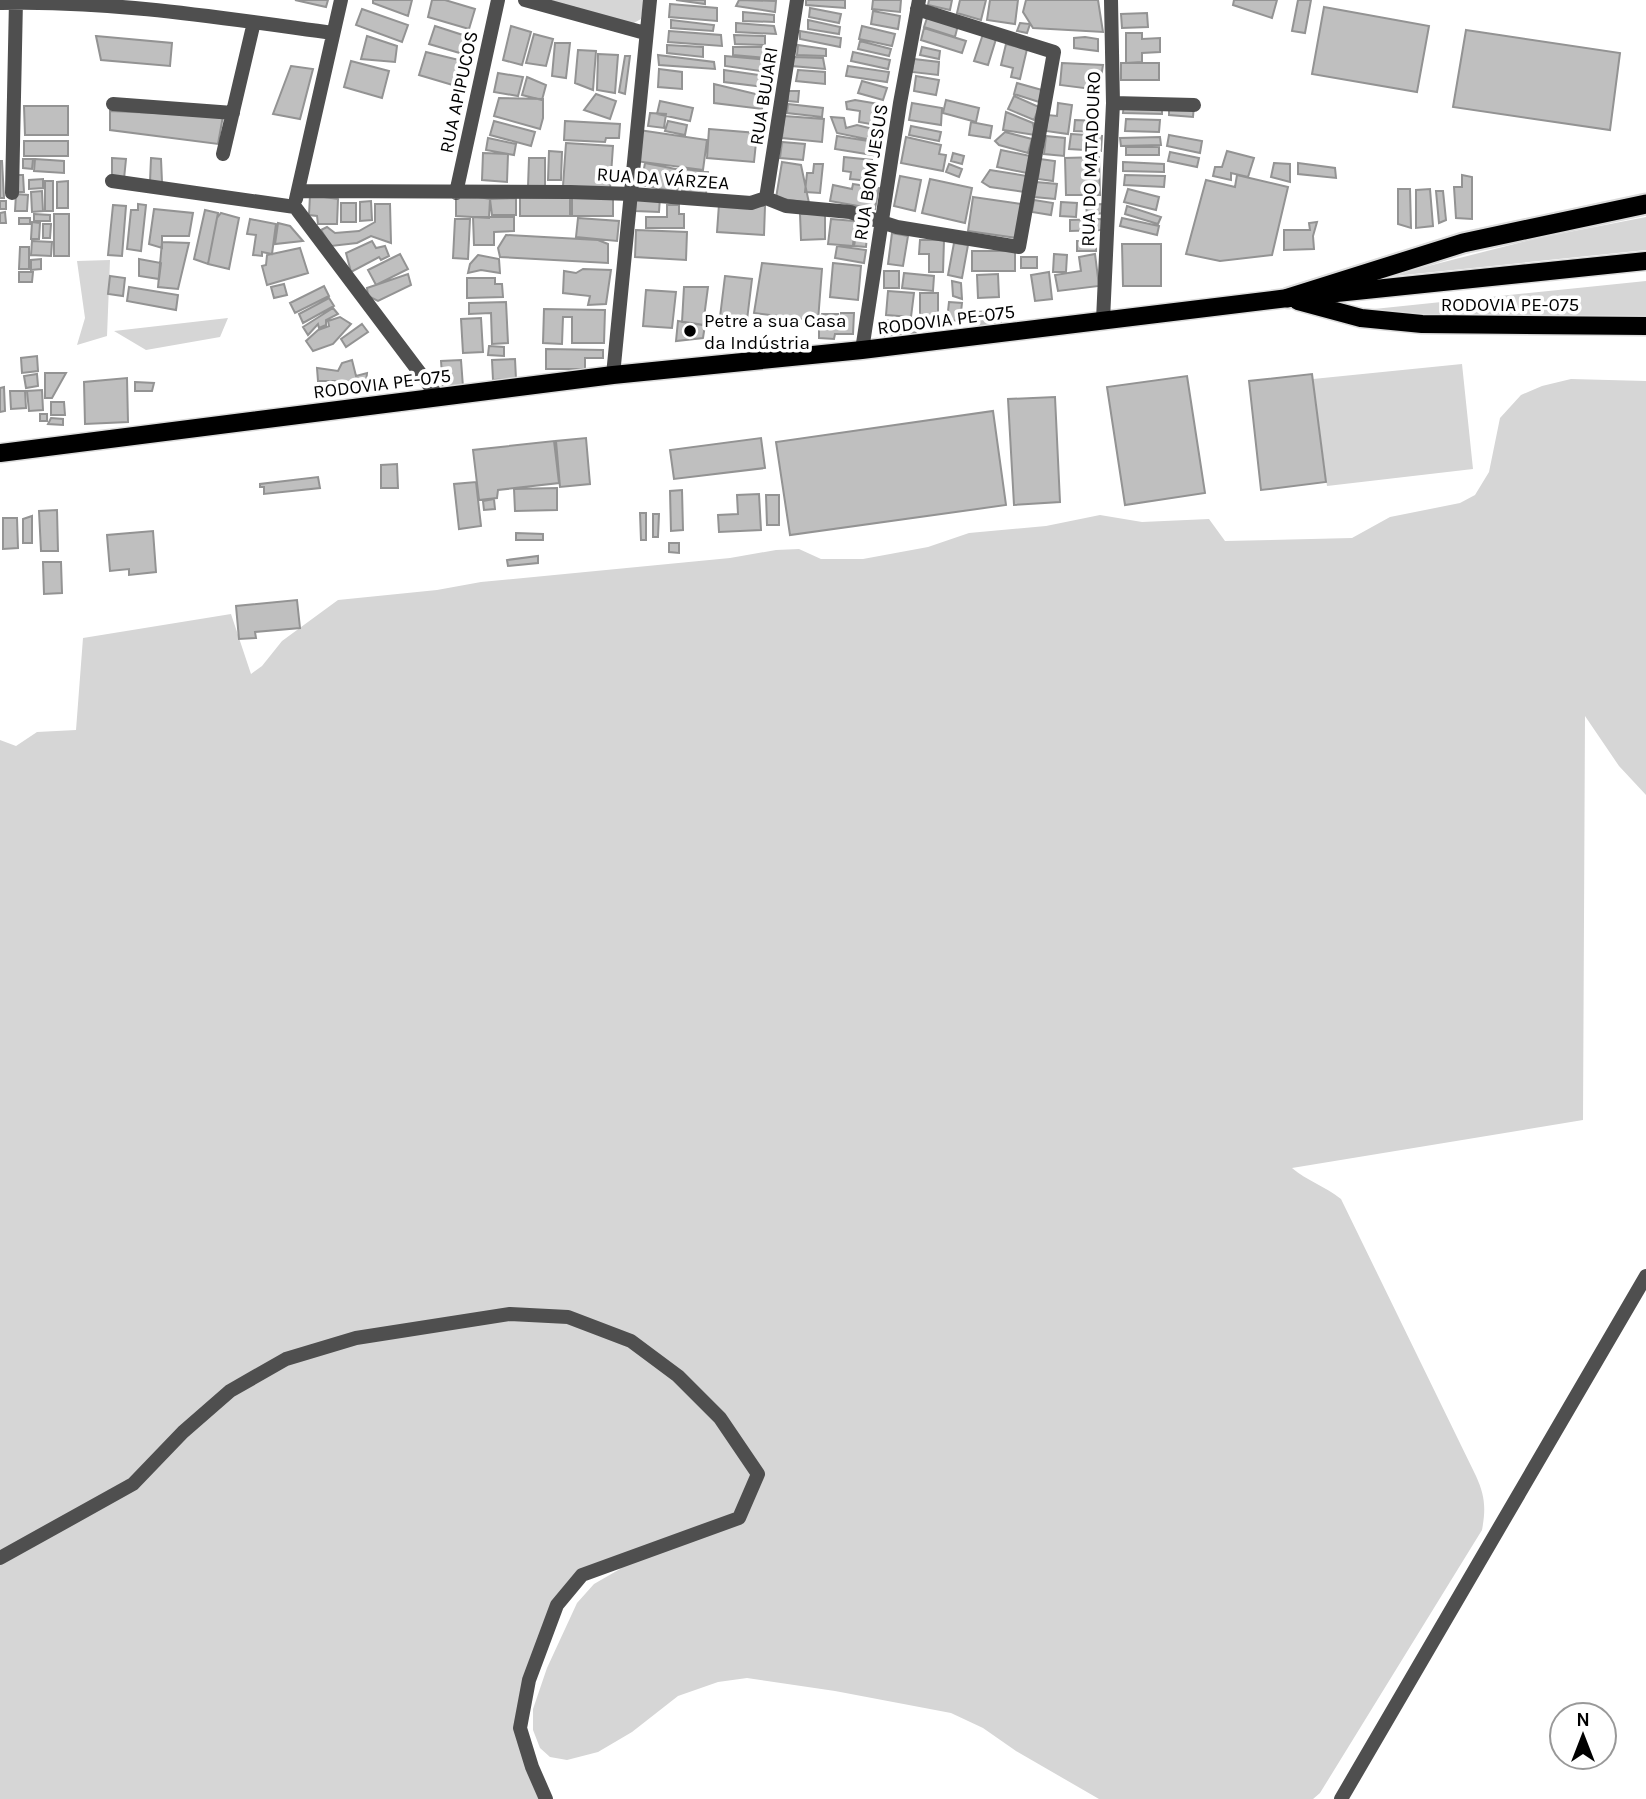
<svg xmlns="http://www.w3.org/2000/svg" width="1646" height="1799" viewBox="0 0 1646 1799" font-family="Karla,sans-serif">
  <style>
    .green { fill: #d6d6d6 }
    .building { fill: #bfbfbf; stroke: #939393; stroke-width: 2 }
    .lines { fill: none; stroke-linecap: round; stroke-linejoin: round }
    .primary-casing { stroke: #dbdbdb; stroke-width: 21 }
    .trunk-casing { stroke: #dbdbdb; stroke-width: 23 }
    .minor { stroke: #4f4f4f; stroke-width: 14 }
    .primary { stroke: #000; stroke-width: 18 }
    .trunk { stroke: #000; stroke-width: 19 }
    .poi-dot { fill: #000; stroke: #fff; stroke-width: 2.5 }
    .labels { text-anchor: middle; stroke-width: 7; stroke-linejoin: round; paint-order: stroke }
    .street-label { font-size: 19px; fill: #000; stroke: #fff }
    .poi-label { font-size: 19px; fill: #000; stroke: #fff; text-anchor: start }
  </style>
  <rect width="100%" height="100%" fill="#fff"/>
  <path class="green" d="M549,0H644L641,19L632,24Z
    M1646,217V250L1385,277L1538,238Z
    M110,260L107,336L77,345L85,318L77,261Z
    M1646,281V316L1415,314L1374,309Z
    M228,318L220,337L146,350L114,331Z
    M1462,364L1473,469L1327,486L1313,379Z
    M1571,379L1646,381V795L1619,766L1585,716L1583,1120L1292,1168C1307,1181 1325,1186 1341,1199L1476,1476C1485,1496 1486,1508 1482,1530L1320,1793L1313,1799H1099L1016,1751L983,1728L951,1713L835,1691L747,1678L718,1682L678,1696L632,1732L598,1752L567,1760L550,1757L540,1748L533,1730V1709L547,1668L577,1603L594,1584L620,1569L626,1559L582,1575L557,1605L520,1728L546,1799H0V740L16,746L37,732L76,730L83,638L231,614L251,674L262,666L282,641L338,600L437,590L481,582L730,558L776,550L799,549L821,559H863L928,547L969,533L1046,526L1100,515L1142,522L1209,519L1225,541L1352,538L1390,517L1460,503L1475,495L1489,472L1500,418L1521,395L1542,386Z"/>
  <path class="building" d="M295,0H328L326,7Z
    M373,0H412L408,16L373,3Z
    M432,0H445L475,9L469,29L428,17Z
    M676,0H705V4Z
    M739,0L776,1L775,12L736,6Z
    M806,0H845V8L806,5Z
    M873,0H901L900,12L872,9Z
    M929,0H952L950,10L928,5Z
    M960,0H986L981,20L957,13Z
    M990,0H1018L1015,24L987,20Z
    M1026,0H1098L1103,32L1033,28L1023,12Z
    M1234,0H1277L1272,18L1233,5Z
    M1298,0H1311L1305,33L1292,31Z
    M670,4L717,8V21L669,17Z
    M1324,7L1429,26L1417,92L1312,74Z
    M810,8L841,14L839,23L809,17Z
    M362,9L408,25L402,42L356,25Z
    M873,11L900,16L898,29L871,24Z
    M743,12L774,15V22L743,21Z
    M1147,13L1148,27L1122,28L1121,14Z
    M928,15L958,25L955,37L924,27Z
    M671,20L714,25L713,31L671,28Z
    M808,20L840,27L839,34L808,29Z
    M736,23L774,26L776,34L736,32Z
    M1020,23L1030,24L1027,33L1017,31Z
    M435,26L469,37L463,54L429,44Z
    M511,26L531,32L522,65L503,60Z
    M862,26L895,34L892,46L859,39Z
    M924,28L966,41L962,53L921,40Z
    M1466,30L1620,53L1610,130L1453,107Z
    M669,31L721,35L722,46L668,42Z
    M800,31L841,38L840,47L800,39Z
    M1126,33H1142V39L1160,38V52L1142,53V62L1126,63Z
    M534,34L553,39L546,66L526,63Z
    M983,34L996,39L988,65L974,61Z
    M734,35L765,36V45L735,44Z
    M96,36L172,43L170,66L101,60Z
    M367,36L397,46L395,62L361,59Z
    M1085,37L1098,39V51L1074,48V38Z
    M860,41L891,49L889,56L858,49Z
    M555,43H570L566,78L552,76Z
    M1006,44L1027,49L1020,79L1011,77L1013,68L1001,65Z
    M667,45L703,47V57L667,53Z
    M798,45L826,49V56L797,55Z
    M733,47H768L767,58L733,55Z
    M922,47L940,51L939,59L920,55Z
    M578,50L596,51L593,90L575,83Z
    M426,52L463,61L456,86L419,75Z
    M853,52L890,60L888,69L851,61Z
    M598,54L618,55L615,93L597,90Z
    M658,55L714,62L715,69L659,65Z
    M625,56H630L625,94L619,92Z
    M725,56L770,60L768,72L725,66Z
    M793,57L823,58L825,69L792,66Z
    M914,59L939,62L938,75L912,72Z
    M351,61L389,71L382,98L344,87Z
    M1062,63L1103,65L1099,90L1060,85Z
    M1121,63H1159V80H1121Z
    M291,66L313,69L300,119L273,114Z
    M848,66L889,72L887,82L846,76Z
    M659,69L682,72V89L658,87Z
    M724,70L766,76L764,87L724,82Z
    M798,70L825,72V84L796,81Z
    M498,73L523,77L518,96L494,92Z
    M916,76L939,80L936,95L914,91Z
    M527,77L546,85L542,100L522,95Z
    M862,81L887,88L883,100L858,93Z
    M1017,83L1042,90L1039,102L1014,94Z
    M714,84L764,96L762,109L714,103Z
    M788,91H799L798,102L788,101Z
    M596,94L616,101L610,119L584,110Z
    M1014,96L1039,107L1034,120L1008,109Z
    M499,98L543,99V118L540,129L494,116Z
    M855,100L885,105L882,126L859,122L860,111L847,109L846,102Z
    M946,100L979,108L976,122L943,113Z
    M660,101L693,108L690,121L657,114Z
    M1124,102L1162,103V114L1123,113Z
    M912,103L942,108L941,125L909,120Z
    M1058,103L1072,105L1068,134L1046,131L1048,115L1057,116Z
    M1169,103L1194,105L1193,117L1169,115Z
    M788,104L823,108L822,117L787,113Z
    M24,106H68V135H25Z
    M110,111L223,116L218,144L110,130Z
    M1006,112L1033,123L1035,135L1003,130Z
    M650,113L666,114L664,128L648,126Z
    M784,116L824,119L822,142L782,138Z
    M831,117L844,118L846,128L857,125L885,132L881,142L837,133Z
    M1126,119L1160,120L1159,132L1125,131Z
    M1075,120L1098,121V132L1074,131Z
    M494,121L535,132L531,146L490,135Z
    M565,121L620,124L619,138H606L605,142L564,140Z
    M668,121L687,125L685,135L665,131Z
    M971,122L992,126L990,138L969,135Z
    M911,126L941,132L939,141L909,135Z
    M709,129L757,133L754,162L707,158Z
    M639,130L707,140L703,170L635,161Z
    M1005,132L1032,139L1028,153L999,145L995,141Z
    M1071,134L1102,136L1101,151L1069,149Z
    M1169,135L1202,141L1200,153L1167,146Z
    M837,136L881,143L879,156L835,149Z
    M1046,136L1065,138L1064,156L1044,154Z
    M906,137L941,145L939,154L946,155L943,171L901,163Z
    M1160,137L1161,145L1121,146L1120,138Z
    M488,138L516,144L514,155L486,150Z
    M24,141H68V156H24Z
    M782,142L805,144L803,160L780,158Z
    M566,143L613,146L610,189L563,186Z
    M1126,147H1159V155H1126Z
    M1001,150L1030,156L1027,173L997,167Z
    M549,151L562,152L561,180H548Z
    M1227,151L1254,158L1248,177L1231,173V180L1213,176L1215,167H1222Z
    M1170,152L1199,158L1197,167L1168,161Z
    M483,153L508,154L507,182L482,180Z
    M953,153L964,156L962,164L951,161Z
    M844,157L872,160L870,181L850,179L851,172L843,171Z
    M1099,157L1100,195H1066L1065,158Z
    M112,158L126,159L124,179L112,181Z
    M151,158L161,159L162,182H150Z
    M529,158H545V187H528Z
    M23,159H33L32,169L23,168Z
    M35,159L64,161V173L34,171Z
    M1040,159L1055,161L1053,181L1038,179Z
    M0,161H2L4,198H0Z
    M782,162L801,165L809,203L776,198Z
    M1123,162L1164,164V172L1123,171Z
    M645,163L681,170L677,192L641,185Z
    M1274,163L1290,164V182L1271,177Z
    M1298,163L1335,168L1336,178L1298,174Z
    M814,164H823L820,193L805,192L807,173H813Z
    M949,164L962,169L959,177L946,172Z
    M685,169L708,172L706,194L682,191Z
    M990,170L1027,176L1025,192L990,187L982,182Z
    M16,175H23L24,192H17Z
    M1125,175L1165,176L1164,187L1124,185Z
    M1237,175L1288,187L1272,255L1220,261L1186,254L1206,180L1235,187Z
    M1462,175L1472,177V219L1456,218L1454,187H1462Z
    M900,176L921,180L915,211L894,206Z
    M43,179V188L29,189V180Z
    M930,179L972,188L965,223L922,213Z
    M45,181H53V211H45Z
    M68,181V208H57V182Z
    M1036,182L1057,184L1055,199L1034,197Z
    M853,184L879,188L875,209L830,201L833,185L852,189Z
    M1128,189L1159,197L1156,210L1124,202Z
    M1398,189H1410L1411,228L1398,224Z
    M1430,189L1433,226L1416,228V190Z
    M42,191L43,211L32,212L31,192Z
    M1436,191H1443L1446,220L1439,223Z
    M520,192H570V216H520Z
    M456,193L490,199L489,218L456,216Z
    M16,194L28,195L27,211H15Z
    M310,195L338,199L337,224H318L317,216L309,215Z
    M572,196H613V216H572Z
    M636,196L660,197L659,212L635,211Z
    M973,197L1022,204L1017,238L968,231Z
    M516,198V215H492L490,199Z
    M1034,200L1053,203L1051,215L1032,212Z
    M0,201H6V209H0Z
    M371,201L372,220L360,221V202Z
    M1061,202L1077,203L1076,217L1060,216Z
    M341,203H356V222H341Z
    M138,204L146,205L141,251L127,249L131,210H138Z
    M375,204H390L391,243L371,236L357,243L331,246L321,230L327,227L335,233L359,231L375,222Z
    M719,204L765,206L764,235L717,232Z
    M1103,204L1104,213L1087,215L1086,205Z
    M113,205L126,206L122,256L108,255Z
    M667,205H679V214H684V228H646V217H667Z
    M1127,206L1161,217L1158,224L1125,214Z
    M154,209L193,213L189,236H162V248L149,244Z
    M205,210L218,213L208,264L194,259Z
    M5,212L6,223H0V213Z
    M221,213L239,218L229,269L208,264L217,218Z
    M34,214L50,215V221H34Z
    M54,214H69V256H54Z
    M800,214H825V239L801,240Z
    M473,217H514V231L494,232V245H474Z
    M19,218H30V224H19Z
    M578,218L619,221L617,241L576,237Z
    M1122,218L1159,226L1157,235L1120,226Z
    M250,219L276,224L272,254L262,252V256L253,255L256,235L247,234Z
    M455,219H470L468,259L453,258Z
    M831,219L866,222L865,233L854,232L853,246L828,244Z
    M1102,219V230L1070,231V220Z
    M32,222L40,223L39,239H31Z
    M1317,222L1313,236L1314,249L1284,250V230H1310L1309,223Z
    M278,223L290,226L303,241L275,244Z
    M43,224H51L50,238H43Z
    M636,230L687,232L686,260L635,257Z
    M892,233L908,236L903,266L888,264Z
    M506,235L598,240L608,244V263L500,257L498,248Z
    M856,235L867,236L866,247L854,246Z
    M920,240H944L943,272H929V254H919Z
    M32,241L52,242L51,256L31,255Z
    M372,241L376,248L385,246L389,256L381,260L379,257L351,272L346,253Z
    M1077,241H1096V251H1077Z
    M162,242L189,243L178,289L158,287Z
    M954,243L968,245L962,278L948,275Z
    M1122,244H1161V286H1123Z
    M837,246L866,250L864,263L835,258Z
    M20,247H29V269H19Z
    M300,248L308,273L267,285L262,266L266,265L267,255Z
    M972,251H1015V271H972Z
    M400,254L408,269L376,285L368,270Z
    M1054,254L1067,255L1066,272H1053Z
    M1095,254L1099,286L1058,291L1055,275L1081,271L1079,257Z
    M478,255L499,259L500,273L481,270L468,273L470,264Z
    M1021,257H1037V268H1021Z
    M41,259V269L31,270V260Z
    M139,259L161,263L159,279L139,276Z
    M762,263L822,269L818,321L754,313Z
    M833,263L861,266L858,300L830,297Z
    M583,269L611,270L606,304L588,305L590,296L563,293L564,271L576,273Z
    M884,271H899V288H884Z
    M19,272H33L32,282H19Z
    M1049,272L1052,299L1035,301L1031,275Z
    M904,273L934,276L933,291L902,288Z
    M408,274L411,285L378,301L368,296L367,288Z
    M998,274L999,297L978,298L977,275Z
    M110,276L125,278L123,296L108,294Z
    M725,276L752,279L747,320L720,317Z
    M467,278H495V284H502L503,297L467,298Z
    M952,281L961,283L962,299L953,296Z
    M284,284L287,295L274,298L271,287Z
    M324,286L329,296L295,313L290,303Z
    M129,287L178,295L176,310L127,301Z
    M684,287H708L703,325L682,322Z
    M646,290L676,292L672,328L643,326Z
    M888,291L914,293L911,317L886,315Z
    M920,293H938V317H928V325H920Z
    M329,298L334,306L303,323L299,314Z
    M506,302L508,343L492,344L491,313L469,314V303Z
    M949,302L962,303L960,321L947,320Z
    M333,308L338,314L326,320V325L319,328L318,324L308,335L303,327Z
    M544,309L605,310L604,343H572V317H563L562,344L543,343Z
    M1001,311V326L975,327L974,312Z
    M841,313H854L853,334H835L834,339L819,338V325L840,326Z
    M822,314H838V323H821L819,322Z
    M340,317L351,324L333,344L313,351L306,341L318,330L329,326L328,321Z
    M481,318L483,352L463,353L461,319Z
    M915,318L916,333L895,335L894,320Z
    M891,320L892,336H882L881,321Z
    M678,321L705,325L703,338L676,341Z
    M362,324L368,332L346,347L341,339Z
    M489,346L504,347V356L488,355Z
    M546,349L603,350V358H585V369H546Z
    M37,356L38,371L22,373L21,358Z
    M515,359L516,379L493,380L492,360Z
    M352,360L356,376L367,373L366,383L357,385L354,391L346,393L342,381H318L317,368L338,371L342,363Z
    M461,360L463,387L443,389L441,361Z
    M45,373H66L52,398H45Z
    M37,374L38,386L26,388L24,376Z
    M1312,374L1326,482L1261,490L1249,381Z
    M1187,376L1205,493L1125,505L1107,387Z
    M127,378L128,422L85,424L84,382Z
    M135,382L154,383L152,391H135Z
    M4,387L5,411L0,412V388Z
    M42,390L43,410L29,411L27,391Z
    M10,391H25L26,408L11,409Z
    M1055,397L1060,502L1014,505L1008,399Z
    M51,402H64L65,415H51Z
    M993,411L1006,505L790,535L776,442Z
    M40,414H47V421H40Z
    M51,418L63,419V425L48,424Z
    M586,438L590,484L560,487L556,441Z
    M761,438L765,468L674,479L670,450Z
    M554,441L559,483L498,490L497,498L479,500L473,450Z
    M397,464L398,488H381V465Z
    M318,477L320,488L264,494V487H260V484Z
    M476,482L481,526L459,529L454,484Z
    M557,488V510L515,511L514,489Z
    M682,490L683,530L671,531L670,491Z
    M759,494L761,530L719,532L718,515L738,514L737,495Z
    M766,495H779V525H767Z
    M494,499L495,509L484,510L483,501Z
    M57,510L58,551H41L39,511Z
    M640,513H646V540H641Z
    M653,514H659L658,537H653Z
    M32,516V543H23V519Z
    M3,518H17L18,548L3,549Z
    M153,531L156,572L129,575V569L110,571L107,535Z
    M516,533L543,534V540H516Z
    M669,543H679V553L669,552Z
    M538,556V563L508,566L507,560Z
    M43,562H61L62,593L44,594Z
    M297,600L300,628L255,632L256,638L239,639L236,606Z"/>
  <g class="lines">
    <defs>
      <path id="primary" d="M1298,301L1361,318L1422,324L1646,326
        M0,453L613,375L862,350L1288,298L1646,261"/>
      <path id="trunk" d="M1288,298L1463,243L1646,204"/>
    </defs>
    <use href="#primary" class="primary-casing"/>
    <use href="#trunk" class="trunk-casing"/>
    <path class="minor" d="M525,0L645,33
      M0,3C111,0 223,18 333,33
      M1113,103L1194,105
      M113,104L233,113
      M223,154L254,22
      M112,181L295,207
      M298,191L570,192L632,194L751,203L766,198L786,206L850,212L897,227L1019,247L1054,52L917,9
      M12,193L16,0
      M456,193L498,0
      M766,198L797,0
      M296,199L341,0
      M295,207L438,397
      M1103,320L1113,103L1111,0
      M862,350L900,103L919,0
      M613,375L650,0
      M0,1558L133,1484L183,1432L230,1391L286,1359L356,1338L510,1314L568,1317L631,1341L678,1376L720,1418L758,1474L739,1518L582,1575L557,1605L529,1680L520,1728L532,1767L546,1799
      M1341,1799L1646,1276"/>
    <use href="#primary" class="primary"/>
    <use href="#trunk" class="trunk"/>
  </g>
  <circle class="poi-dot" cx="690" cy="331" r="7"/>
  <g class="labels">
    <g class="street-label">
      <text transform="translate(458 92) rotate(-78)" y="7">RUA APIPUCOS</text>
      <text transform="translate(763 96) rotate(-81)" y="7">RUA BUJARI</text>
      <text transform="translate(1090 159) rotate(-88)" y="7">RUA DO MATADOURO</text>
      <text transform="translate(870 172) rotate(-81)" y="7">RUA BOM JESUS</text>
      <text transform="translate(663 178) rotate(4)" y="7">RUA DA VÁRZEA</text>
      <text x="1510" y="311">RODOVIA PE-075</text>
      <text transform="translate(946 319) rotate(-7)" y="7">RODOVIA PE-075</text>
      <text transform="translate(382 383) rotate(-7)" y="7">RODOVIA PE-075</text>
    </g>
    <g class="poi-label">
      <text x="704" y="327">Petre a sua Casa<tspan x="704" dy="22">da Indústria</tspan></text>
    </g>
  </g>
  <g transform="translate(1583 1736)"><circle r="33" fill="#ffffff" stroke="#999999" stroke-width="2"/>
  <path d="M0-5L12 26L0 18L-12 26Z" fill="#000000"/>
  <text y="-10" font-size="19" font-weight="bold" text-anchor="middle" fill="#000000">N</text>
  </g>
</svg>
